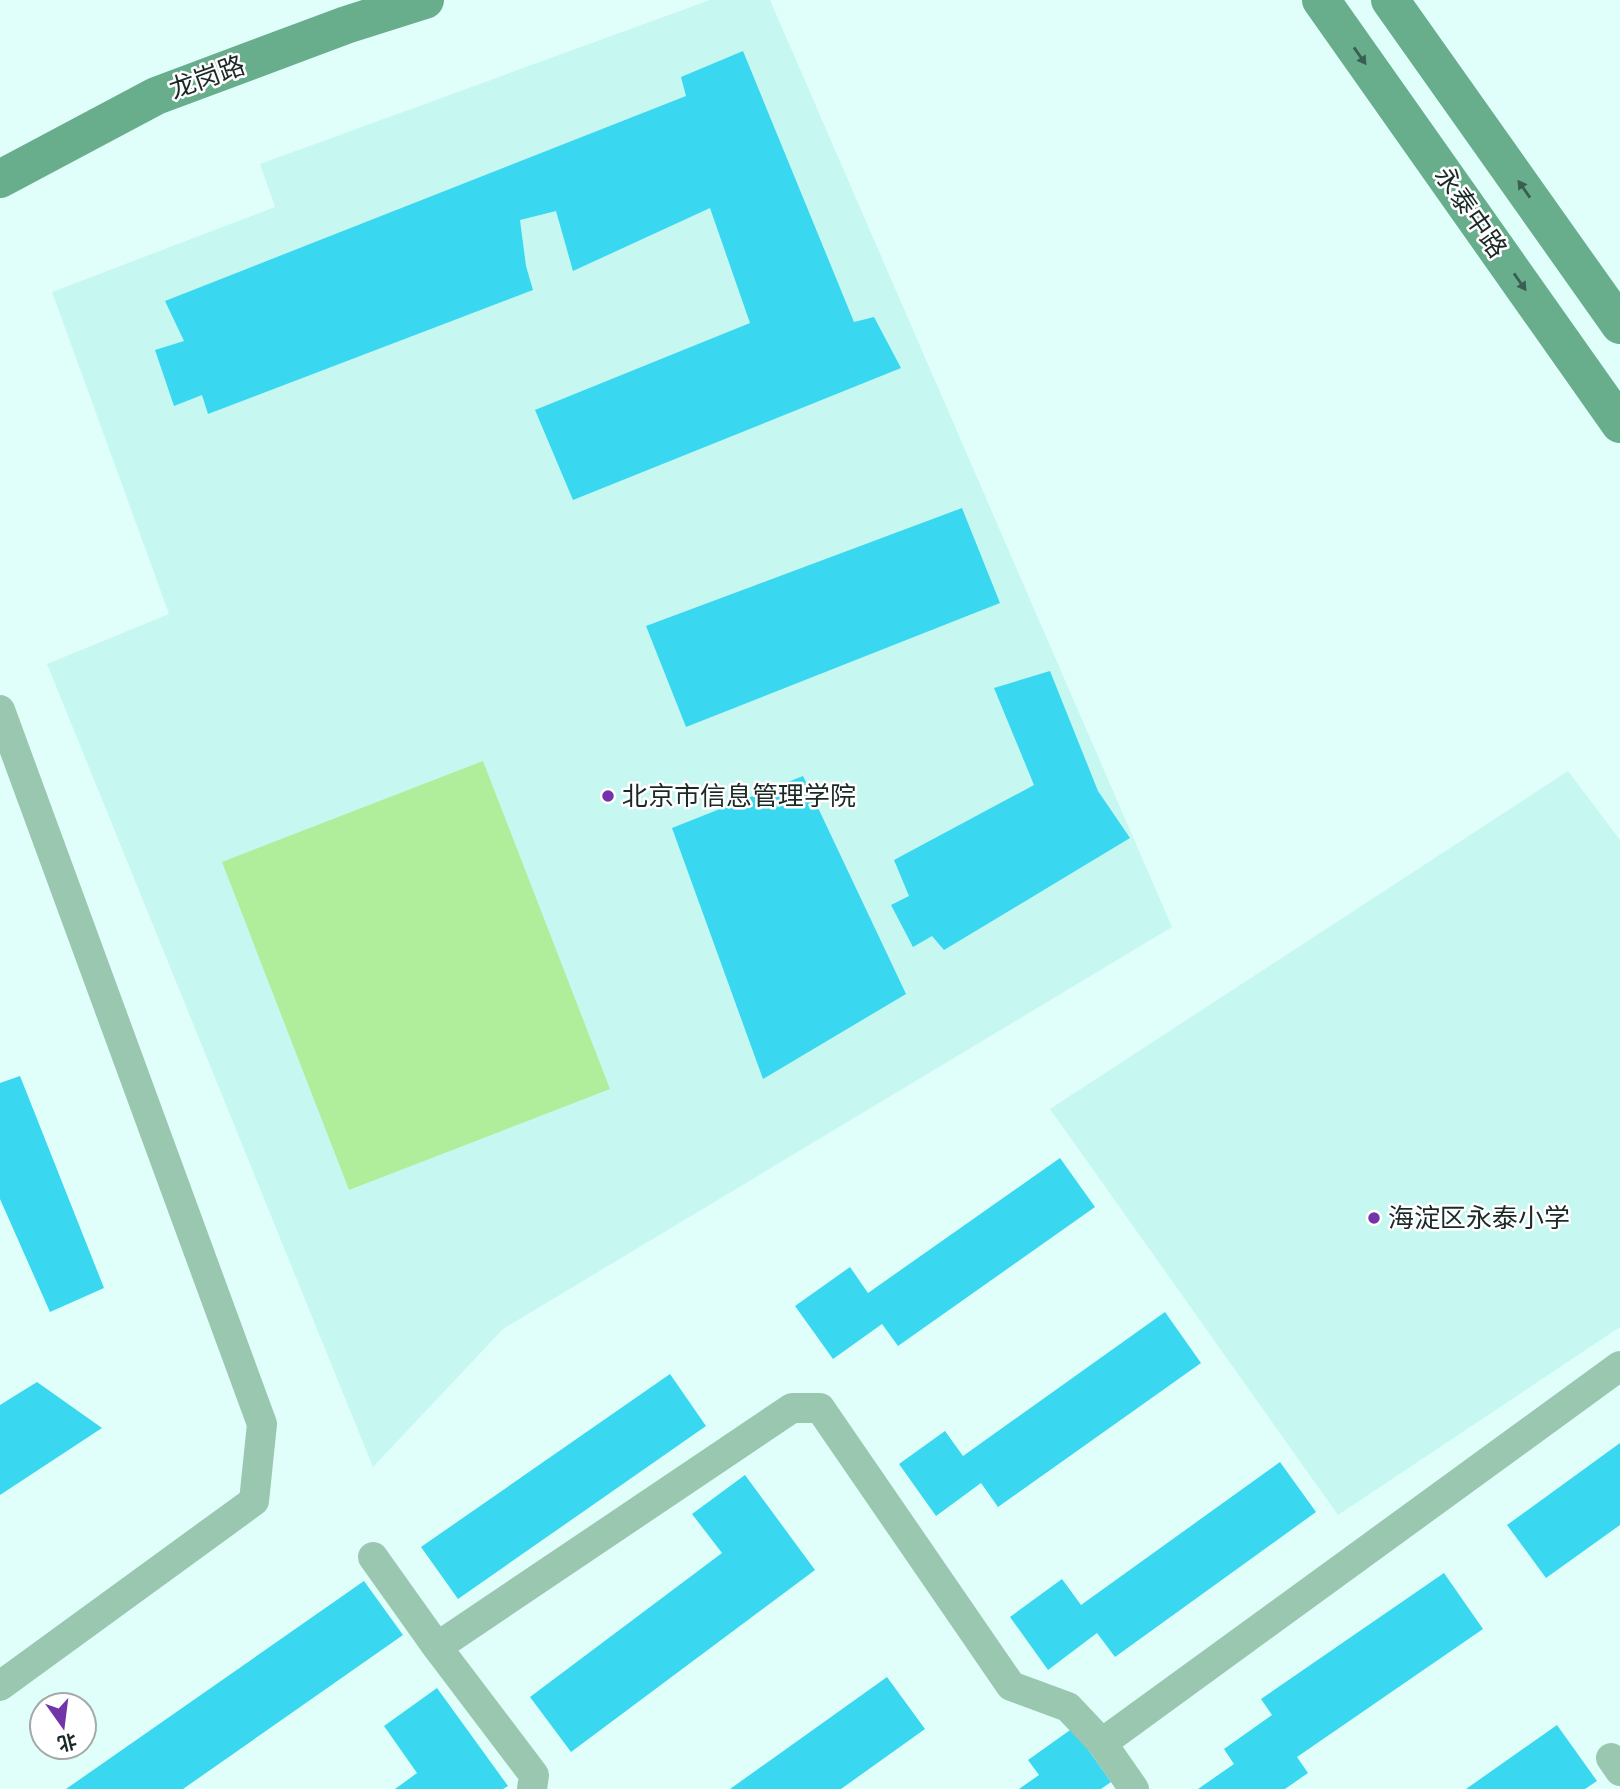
<svg xmlns="http://www.w3.org/2000/svg" width="1620" height="1789" viewBox="0 0 1620 1789" font-family="Mulish,'Noto Sans SC',sans-serif">
  <style>
    .built { fill: #c7f7f1 }
    .green { fill: #b0ee9c }
    .building { fill: #39d8f0 }
    .lines { fill: none; stroke-linecap: round; stroke-linejoin: round }
    .street { stroke: #9ac7af; stroke-width: 30 }
    .secondary { stroke: #68ae8d; stroke-width: 38 }
    .oneway { fill: #3a5e50 }
    .poi-dot { fill: #7434a9; stroke: #fff; stroke-width: 2.5 }
    .labels { text-anchor: middle; stroke-width: 5; stroke-linejoin: round; paint-order: stroke }
    .street-label { font-size: 26px; fill: #1b2927; stroke: #fff }
    .poi-label { font-size: 26px; fill: #1b2927; stroke: #fff; text-anchor: start }
  </style>
  <rect width="100%" height="100%" fill="#e0fffa"/>
  <path class="built" d="M710,0H770L1172,927L503,1329L373,1467L47,664L169,614L52,292L275,207L260,164Z
    M1568,771L1620,840V1327L1338,1515L1050,1109Z"/>
  <path class="green" d="M483,761L610,1089L349,1190L222,862Z"/>
  <path class="building" d="M743,51L854,322L874,317L901,368L573,500L535,410L750,323L710,208L573,271L556,211L520,220L526,266L533,290L208,414L202,395L174,406L155,350L184,341L165,301L686,96L681,77Z
    M962,508L1000,603L686,727L646,626Z
    M1050,671L1098,791L1130,838L944,950L932,936L913,947L891,905L909,896L894,860L1034,785L994,688Z
    M803,776L906,994L763,1079L672,828Z
    M20,1076L104,1288L50,1312L0,1199V1083Z
    M1060,1158L1095,1207L898,1346L882,1324L833,1359L795,1306L850,1267L868,1293Z
    M1165,1312L1201,1363L998,1507L981,1483L936,1516L899,1464L945,1431L963,1456Z
    M670,1374L706,1426L458,1599L421,1547Z
    M37,1382L102,1428L0,1495V1405Z
    M1620,1443V1525L1546,1578L1507,1525Z
    M1280,1462L1316,1512L1115,1657L1097,1633L1048,1670L1010,1617L1062,1579L1081,1605Z
    M745,1475L815,1570L571,1752L530,1697L722,1553L692,1514Z
    M1444,1573L1483,1629L1297,1757L1308,1773L1285,1789H1198L1234,1764L1224,1749L1272,1715L1261,1699Z
    M364,1581L403,1635L183,1789H66Z
    M887,1677L925,1729L841,1789H730Z
    M437,1688L508,1786L503,1789H395L417,1773L384,1726Z
    M1557,1725L1597,1781L1585,1789H1466Z
    M1073,1728L1111,1782L1101,1789H1019L1039,1775L1028,1760Z"/>
  <g class="lines">
    <path class="street" d="M0,710L262,1424L254,1501L0,1686
      M373,1557L437,1647L534,1775L532,1789
      M437,1647L792,1408H820L1011,1686L1068,1707L1102,1743L1134,1789
      M1102,1743L1620,1366
      M1611,1758L1620,1771"/>
    <path class="secondary" d="M1321,0L1620,424
      M1390,0L1620,325
      M0,179L156,96L346,25L425,0"/>
  </g>
  <defs><path id="oneway-solid" d="M-6-.8H1V-3.2L6.5 0L1 3.2V.8H-6Z" transform="scale(1.75)"/></defs>
  <g class="oneway">
    <use href="#oneway-solid" transform="translate(1360 56) rotate(55)"/>
    <use href="#oneway-solid" transform="translate(1524 189) rotate(-125)"/>
    <use href="#oneway-solid" transform="translate(1520 282) rotate(55)"/>
  </g>
  <g class="poi-dot">
    <circle cx="608" cy="796" r="7"/>
    <circle cx="1374" cy="1218" r="7"/>
  </g>
  <g class="labels">
    <g class="street-label">
      <text transform="translate(207 77) rotate(-20)" y="9">龙岗路</text>
      <text transform="translate(1471 212) rotate(55)" y="9">永泰中路</text>
    </g>
    <g class="poi-label">
      <text x="622" y="805">北京市信息管理学院</text>
      <text x="1388" y="1227">海淀区永泰小学</text>
    </g>
  </g>
  <g transform="translate(63 1726) rotate(166)"><circle r="33" fill="#ffffff" stroke="#a4a9a9" stroke-width="2"/>
  <path d="M0-5L12 26L0 18L-12 26Z" fill="#7434a9"/>
  <text y="-10" font-size="19" font-weight="bold" text-anchor="middle" fill="#1b2927">北</text>
  </g>
</svg>
